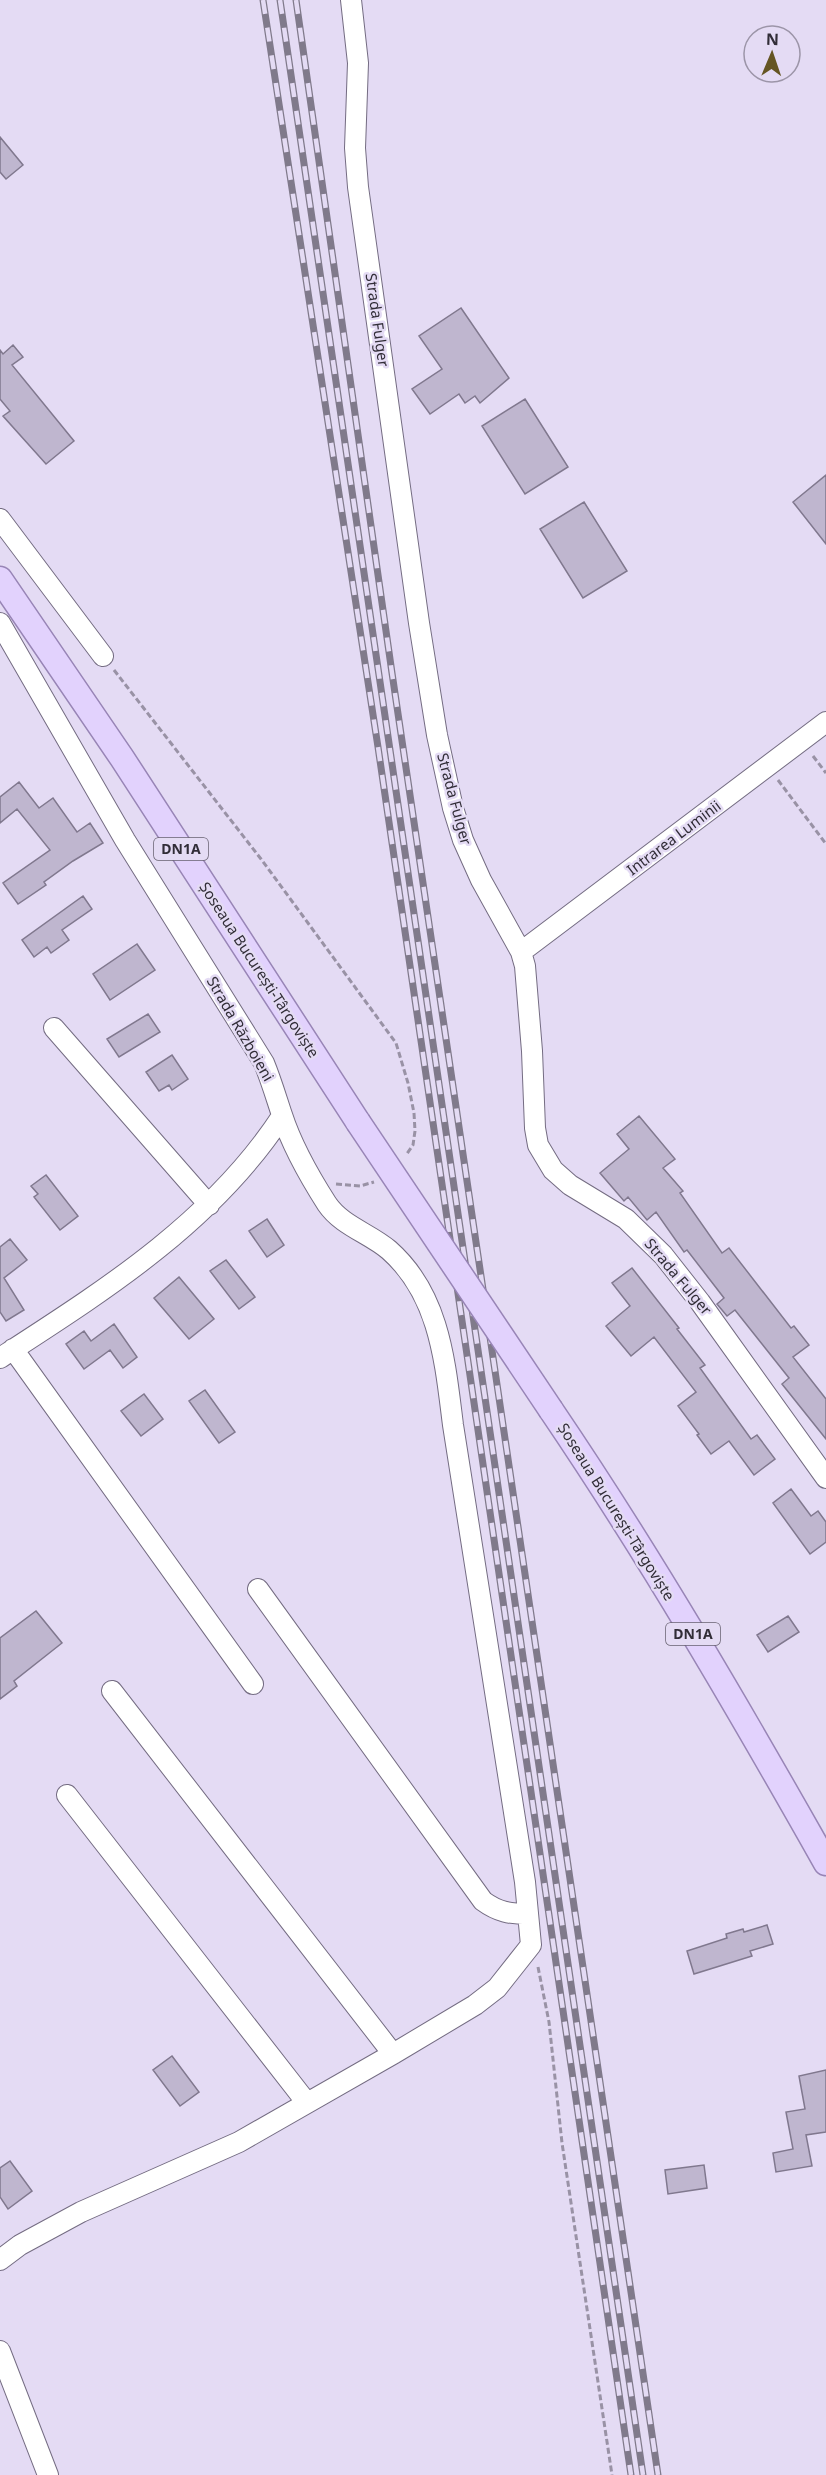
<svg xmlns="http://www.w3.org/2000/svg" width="826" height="2475" viewBox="0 0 826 2475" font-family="'Noto Sans',sans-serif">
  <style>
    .building { fill: #bfb6cf; stroke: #80788e; stroke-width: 1.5 }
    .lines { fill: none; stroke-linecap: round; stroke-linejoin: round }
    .minor-casing { stroke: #746c82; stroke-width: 22 }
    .major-casing { stroke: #9885b6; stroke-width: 27 }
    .path { stroke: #9992a5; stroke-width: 3; stroke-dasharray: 6 3; stroke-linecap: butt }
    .minor { stroke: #fff; stroke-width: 20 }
    .major { stroke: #e2d2fd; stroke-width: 24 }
    .rail-casing { stroke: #807a8b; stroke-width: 7 }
    .rail { stroke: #e4dbf4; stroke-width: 4.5; stroke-dasharray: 14; stroke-linecap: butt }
    .major-bridge-casing { stroke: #9885b6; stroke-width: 27; stroke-linecap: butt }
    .major-bridge { stroke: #e2d2fd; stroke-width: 24 }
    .labels { text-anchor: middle; stroke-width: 5; stroke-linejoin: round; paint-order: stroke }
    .shield { fill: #e4dbf4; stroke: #676170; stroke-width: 1.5 }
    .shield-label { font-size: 14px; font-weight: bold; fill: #312d37 }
    .street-label { font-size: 15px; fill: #312d37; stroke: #e4dbf4 }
  </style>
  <rect width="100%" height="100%" fill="#e4dbf4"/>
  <path class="building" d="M0,137L23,165L6,179L0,172Z
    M461,308L509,378L480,403L475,396L465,403L459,394L430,414L412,389L442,369L419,336Z
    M13,345L23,357L12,365L74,441L46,464L3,416L10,411L0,399V350L3,354Z
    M525,399L568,467L525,494L482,426Z
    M826,475V544L793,502Z
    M584,502L627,571L583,598L540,529Z
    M19,782L39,808L53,798L77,832L90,823L103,843L73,861L44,882L46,885L18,904L3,883L50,850L17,809L0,823V797Z
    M83,896L92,909L62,930L69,940L51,953L47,947L34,957L22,940Z
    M137,944L155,970L110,1000L93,974Z
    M148,1014L160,1032L119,1057L107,1039Z
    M172,1055L188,1079L172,1090L169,1085L159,1091L146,1072Z
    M639,1116L675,1159L663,1168L683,1191L680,1193L722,1253L729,1248L791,1328L794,1326L809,1345L793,1357L826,1399V1439L782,1384L789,1378L735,1310L727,1316L717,1304L724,1298L687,1250L684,1252L656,1212L647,1220L628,1197L624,1201L600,1173L629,1149L617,1134Z
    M46,1175L78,1216L60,1230L34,1197L38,1194L31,1186Z
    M267,1219L284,1245L267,1257L249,1231Z
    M10,1239L27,1260L4,1278L24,1310L6,1321L0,1312V1247Z
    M226,1260L255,1297L239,1309L210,1271Z
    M632,1268L679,1328L677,1329L705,1365L700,1368L751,1439L757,1435L775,1459L754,1475L729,1441L711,1454L697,1435L699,1434L678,1406L696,1392L654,1337L631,1356L606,1326L630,1306L612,1283Z
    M179,1277L214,1319L189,1339L154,1298Z
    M114,1324L137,1357L123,1368L110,1350L84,1369L66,1344L84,1331L91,1341Z
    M205,1390L235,1432L219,1443L189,1401Z
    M144,1394L163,1419L141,1436L121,1411Z
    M791,1489L811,1516L818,1511L826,1522V1542L810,1554L773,1503Z
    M36,1611L62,1643L14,1681L17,1686L0,1699V1638Z
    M788,1616L799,1632L768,1652L757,1635Z
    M767,1925L773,1944L750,1951L752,1956L694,1974L687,1951L727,1938L726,1934L743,1929L744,1932Z
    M172,2056L199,2092L180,2106L153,2070Z
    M826,2070V2132L806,2135L812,2166L776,2172L773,2153L793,2149L786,2112L805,2109L799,2076Z
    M10,2161L32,2191L8,2209L0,2197V2168Z
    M704,2165L707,2188L668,2194L665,2170Z"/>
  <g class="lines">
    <defs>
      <path id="minor" d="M351,0L358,63L355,148L358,187L419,623L437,735L453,808L463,840L481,880L521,952L525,966L532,1051L535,1128L538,1145L553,1170L570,1185L626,1219L663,1255L700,1302L826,1478
        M0,519L103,656
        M0,623L125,840L264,1063C271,1080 276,1097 282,1115C291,1143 311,1179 327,1204C342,1226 369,1233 389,1250C440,1295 445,1362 453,1425L525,1882L531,1945L497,1988L475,2005L393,2054L239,2142L81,2212L20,2245L0,2260
        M521,952L826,722
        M54,1028L209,1205
        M13,1349L253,1684
        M0,1358C105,1290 213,1222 282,1116
        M258,1589L483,1901C498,1912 510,1914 528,1914
        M112,1691L393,2054
        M67,1795L307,2103
        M0,2351L48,2475"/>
      <path id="major" d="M0,579L122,758L358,1122
        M551,1410C650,1556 739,1709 826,1863"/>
    </defs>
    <use href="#minor" class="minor-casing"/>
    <use href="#major" class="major-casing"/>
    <path class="path" d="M114,670L261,859L396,1043L408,1083L414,1113L415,1131L413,1145L406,1155
      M813,756L826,773
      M778,780L826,844
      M336,1184L360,1186L374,1182
      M538,1967L549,2022L562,2143L612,2475"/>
    <use href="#minor" class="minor"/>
    <use href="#major" class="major"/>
    <defs>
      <path id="rail" d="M263,0L378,747L631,2475
        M280,0L643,2475
        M296,0L392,673L658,2475"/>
    </defs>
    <use href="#rail" class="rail-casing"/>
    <use href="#rail" class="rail"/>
    <defs>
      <path id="major-bridge" d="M358,1122L551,1410"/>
    </defs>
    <use href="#major-bridge" class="major-bridge-casing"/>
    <use href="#major-bridge" class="major-bridge"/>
  </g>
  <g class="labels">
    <g class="shield">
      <rect x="154" y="838" width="54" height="22" rx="4.5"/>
      <rect x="666" y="1623" width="54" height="22" rx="4.5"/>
    </g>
    <g class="shield-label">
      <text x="181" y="854">DN1A</text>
      <text x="693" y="1639">DN1A</text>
    </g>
    <g class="street-label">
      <text transform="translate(377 320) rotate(82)" y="5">Strada Fulger</text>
      <text transform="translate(454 799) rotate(75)" y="5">Strada Fulger</text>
      <text transform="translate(674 838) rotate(-37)" y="5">Intrarea Luminii</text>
      <text transform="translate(259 970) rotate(57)" y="5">Șoseaua București-Târgoviște</text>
      <text transform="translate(240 1029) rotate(60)" y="5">Strada Războieni</text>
      <text transform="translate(678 1277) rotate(50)" y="5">Strada Fulger</text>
      <text transform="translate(616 1512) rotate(58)" y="5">Șoseaua București-Târgoviște</text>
    </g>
  </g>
  <g transform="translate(772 54) rotate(2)"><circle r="28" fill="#e4dbf4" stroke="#9c95a8" stroke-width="1.5"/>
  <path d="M0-4.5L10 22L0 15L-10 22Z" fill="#655523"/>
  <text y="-9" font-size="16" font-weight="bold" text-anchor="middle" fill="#312d37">N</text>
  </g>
</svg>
